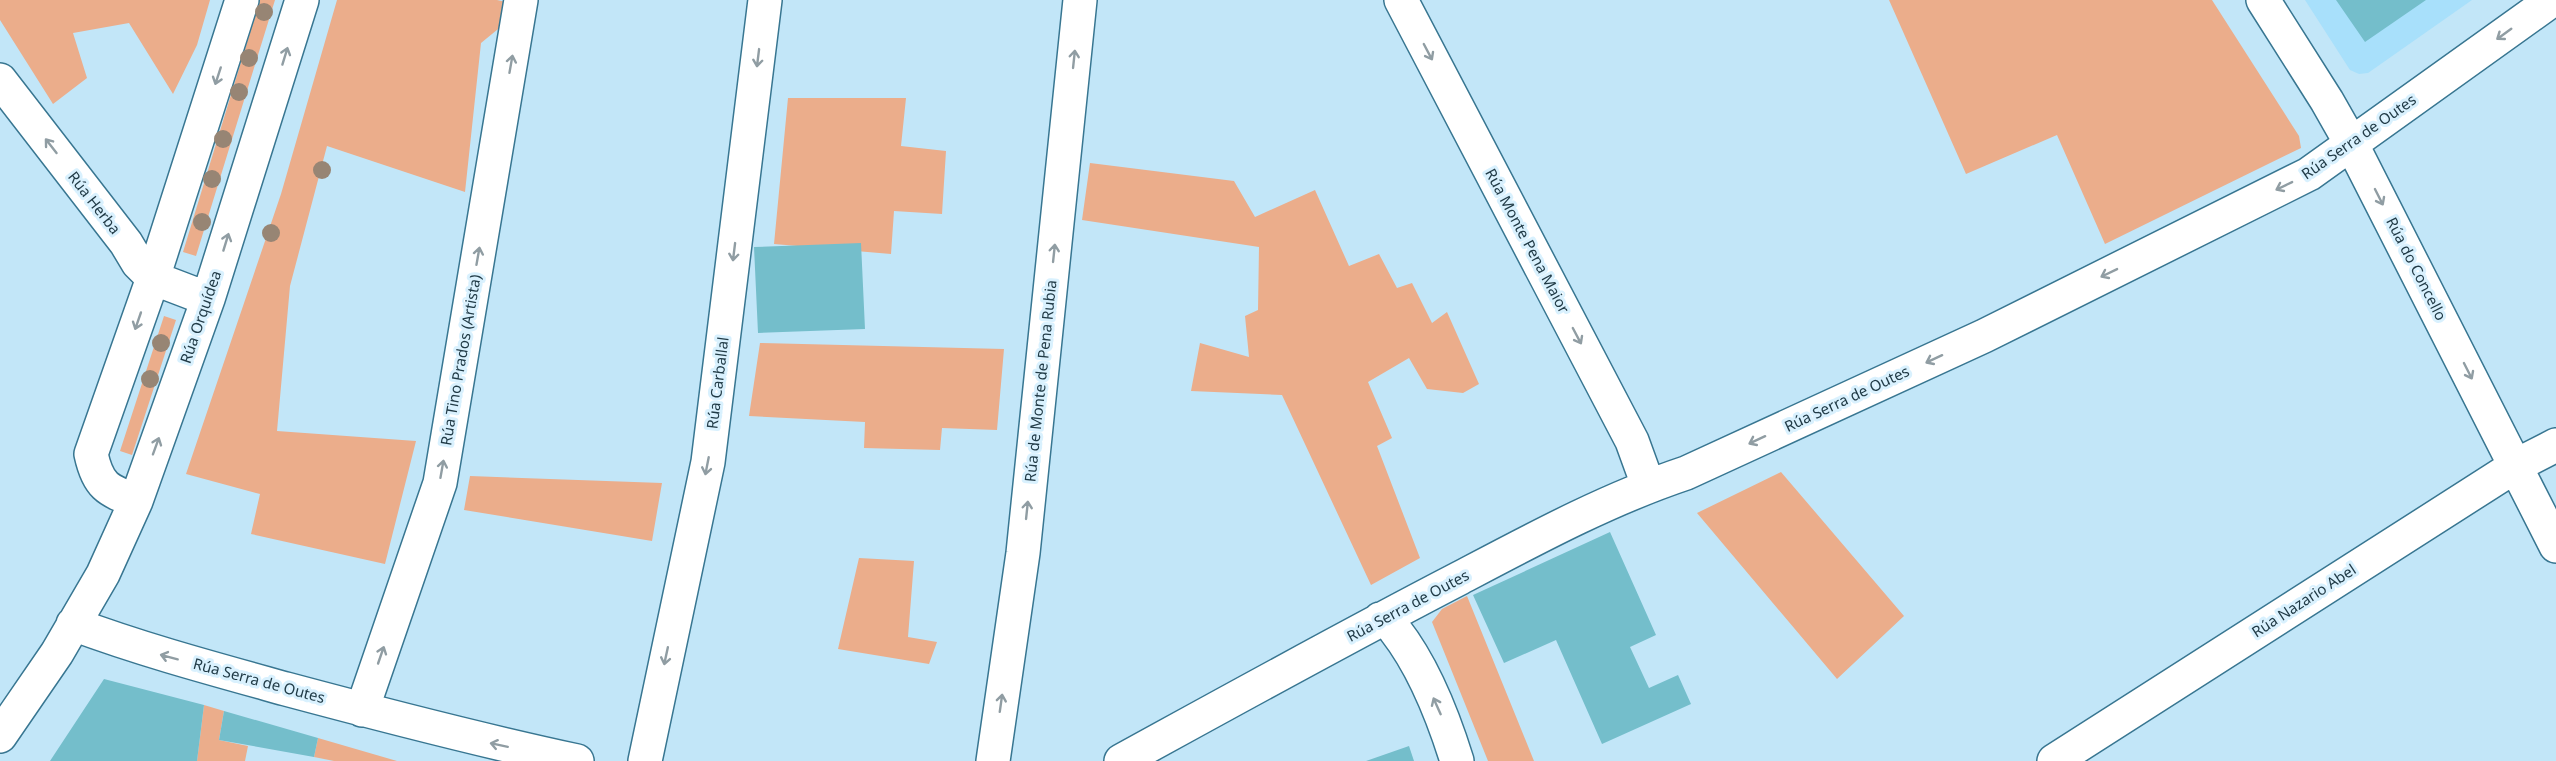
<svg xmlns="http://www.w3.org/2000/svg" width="2556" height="761" viewBox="0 0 2556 761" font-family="'Noto Sans',sans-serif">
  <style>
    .built { fill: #a8e0fb }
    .grass { fill: #ebad8b }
    .building { fill: #74becb }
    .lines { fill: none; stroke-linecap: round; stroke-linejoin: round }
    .minor-casing { stroke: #387691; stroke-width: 36 }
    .minor { stroke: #fff; stroke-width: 33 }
    .tree { fill: #978574 }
    .oneway { stroke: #909da3 }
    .labels { text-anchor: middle; stroke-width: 6; stroke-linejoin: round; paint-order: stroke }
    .street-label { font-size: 15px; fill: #213b47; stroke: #d9f1fe }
  </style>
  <rect width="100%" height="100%" fill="#c2e6f8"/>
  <path class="built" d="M2305,0H2472L2368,73L2359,74L2350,70Z"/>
  <path class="grass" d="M0,0H210L197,45L173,94L129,23L73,33L87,78L53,104L0,20Z
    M260,0H275L196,256L183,252Z
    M337,0H497L506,2L503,25L481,43L465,192L327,146L290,286L277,431L416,441L385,564L251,534L260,494L186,474L281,194Z
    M1889,0H2212L2299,136L2301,148L2105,244L2057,135L1966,174Z
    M788,98H906L901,146L946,151L942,214L894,211L891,254L774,244Z
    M1090,163L1234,181L1255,217L1315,190L1349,266L1379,254L1397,288L1412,283L1432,323L1447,312L1479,384L1463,393L1427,389L1409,358L1368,382L1392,438L1377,446L1420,558L1371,585L1282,395L1191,391L1200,343L1249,357L1245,316L1258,310L1259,247L1082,220Z
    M164,316L176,320L132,455L120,451Z
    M760,343L1004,349L997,430L942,428L940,450L864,448L865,422L749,416Z
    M1781,472L1904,616L1837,679L1697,513Z
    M470,476L662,483L652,541L464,510Z
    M859,558L914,561L908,637L937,642L929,664L838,649Z
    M1467,596L1534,761H1488L1432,622L1442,609Z
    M204,705L224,711L219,740L248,746L245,761H197Z
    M318,738L397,761H334L314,757Z"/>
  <path class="building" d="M2336,0H2426L2365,42Z
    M861,243L865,329L758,333L754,247Z
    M1610,532L1656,635L1630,647L1649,688L1678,675L1691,704L1602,744L1556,640L1504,663L1473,595Z
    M104,679L204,705L197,761H50Z
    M224,711L318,738L314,757L219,740Z
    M1409,746L1414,761H1366Z"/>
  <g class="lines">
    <defs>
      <path id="minor" d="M1401,0L1632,441L1648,485
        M2263,0L2327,101L2352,145L2556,546
        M0,80L126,243L138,263L153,278L208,299
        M136,501C107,490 98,486 91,454L153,278L242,0
        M1380,619C1385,622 1392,625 1395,630C1424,667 1443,716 1457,761
        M73,624C143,650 214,669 286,689C383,715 479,740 577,761
        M362,710L440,483L521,0
        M0,736L57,653L103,574L136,501L208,299L302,0
        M645,761L708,462L765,0
        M993,761L1023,553L1080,0
        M1121,761C1234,699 1346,637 1460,578C1534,539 1608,499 1686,473L1984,336L2309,174L2552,0
        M2054,761L2517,465L2556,445"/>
    </defs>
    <use href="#minor" class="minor-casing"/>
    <use href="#minor" class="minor"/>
  </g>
  <g class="tree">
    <circle cx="264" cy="12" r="9"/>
    <circle cx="249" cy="58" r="9"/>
    <circle cx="239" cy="92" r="9"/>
    <circle cx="223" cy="139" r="9"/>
    <circle cx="322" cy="170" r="9"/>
    <circle cx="212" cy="179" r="9"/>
    <circle cx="202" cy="222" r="9"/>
    <circle cx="271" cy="233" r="9"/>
    <circle cx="161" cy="343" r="9"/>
    <circle cx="150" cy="379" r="9"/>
  </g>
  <defs><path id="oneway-shaft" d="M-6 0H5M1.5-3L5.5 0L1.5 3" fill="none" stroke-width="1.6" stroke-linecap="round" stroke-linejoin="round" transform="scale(1.5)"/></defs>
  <g class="oneway">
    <use href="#oneway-shaft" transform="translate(2504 34) rotate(144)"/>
    <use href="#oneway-shaft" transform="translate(1428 52) rotate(62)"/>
    <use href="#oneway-shaft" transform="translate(285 56) rotate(-73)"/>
    <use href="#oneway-shaft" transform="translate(758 58) rotate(97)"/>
    <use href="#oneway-shaft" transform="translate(1074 59) rotate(-84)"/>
    <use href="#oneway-shaft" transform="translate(511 64) rotate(-80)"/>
    <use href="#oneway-shaft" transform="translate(218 76) rotate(108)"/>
    <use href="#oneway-shaft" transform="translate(51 146) rotate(-128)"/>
    <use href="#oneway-shaft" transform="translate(2284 186) rotate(154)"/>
    <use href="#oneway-shaft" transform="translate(2379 197) rotate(63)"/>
    <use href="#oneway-shaft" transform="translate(226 242) rotate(-73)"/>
    <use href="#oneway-shaft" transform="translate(734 252) rotate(97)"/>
    <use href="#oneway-shaft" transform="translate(1054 253) rotate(-84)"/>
    <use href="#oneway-shaft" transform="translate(478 256) rotate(-80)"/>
    <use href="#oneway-shaft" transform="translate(2109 273) rotate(154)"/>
    <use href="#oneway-shaft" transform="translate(138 321) rotate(109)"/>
    <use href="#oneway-shaft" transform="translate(1577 336) rotate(62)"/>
    <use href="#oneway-shaft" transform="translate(1934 359) rotate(155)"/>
    <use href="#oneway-shaft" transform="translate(2468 371) rotate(63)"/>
    <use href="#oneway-shaft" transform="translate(1757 440) rotate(155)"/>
    <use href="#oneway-shaft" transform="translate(156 446) rotate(-70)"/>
    <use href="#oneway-shaft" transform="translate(707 466) rotate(101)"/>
    <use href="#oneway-shaft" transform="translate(442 469) rotate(-80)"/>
    <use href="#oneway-shaft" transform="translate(1027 510) rotate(-84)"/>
    <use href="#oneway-shaft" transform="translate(381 655) rotate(-71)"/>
    <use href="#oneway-shaft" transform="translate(666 656) rotate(102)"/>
    <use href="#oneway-shaft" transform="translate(169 657) rotate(-165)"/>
    <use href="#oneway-shaft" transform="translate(1001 703) rotate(-82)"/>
    <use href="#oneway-shaft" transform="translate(1437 706) rotate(-114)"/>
    <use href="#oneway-shaft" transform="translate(499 745) rotate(-168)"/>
  </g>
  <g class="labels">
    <g class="street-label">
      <text transform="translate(2359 137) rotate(-35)" y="5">Rúa Serra de Outes</text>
      <text transform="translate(94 203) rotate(52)" y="5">Rúa Herba</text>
      <text transform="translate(1527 241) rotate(62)" y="5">Rúa Monte Pena Maior</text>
      <text transform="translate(2416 269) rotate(63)" y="5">Rúa do Concello</text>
      <text transform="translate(201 317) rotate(-71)" y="5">Rúa Orquídea</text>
      <text transform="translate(461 360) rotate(-80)" y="5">Rúa Tino Prados (Artista)</text>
      <text transform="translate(1041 381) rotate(-84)" y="5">Rúa de Monte de Pena Rubia</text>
      <text transform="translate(718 383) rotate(-83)" y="5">Rúa Carballal</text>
      <text transform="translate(1847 399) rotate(-25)" y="5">Rúa Serra de Outes</text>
      <text transform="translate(2304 601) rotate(-33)" y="5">Rúa Nazario Abel</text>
      <text transform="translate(1408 606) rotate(-28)" y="5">Rúa Serra de Outes</text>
      <text transform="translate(259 681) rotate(15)" y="5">Rúa Serra de Outes</text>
    </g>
  </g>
</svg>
